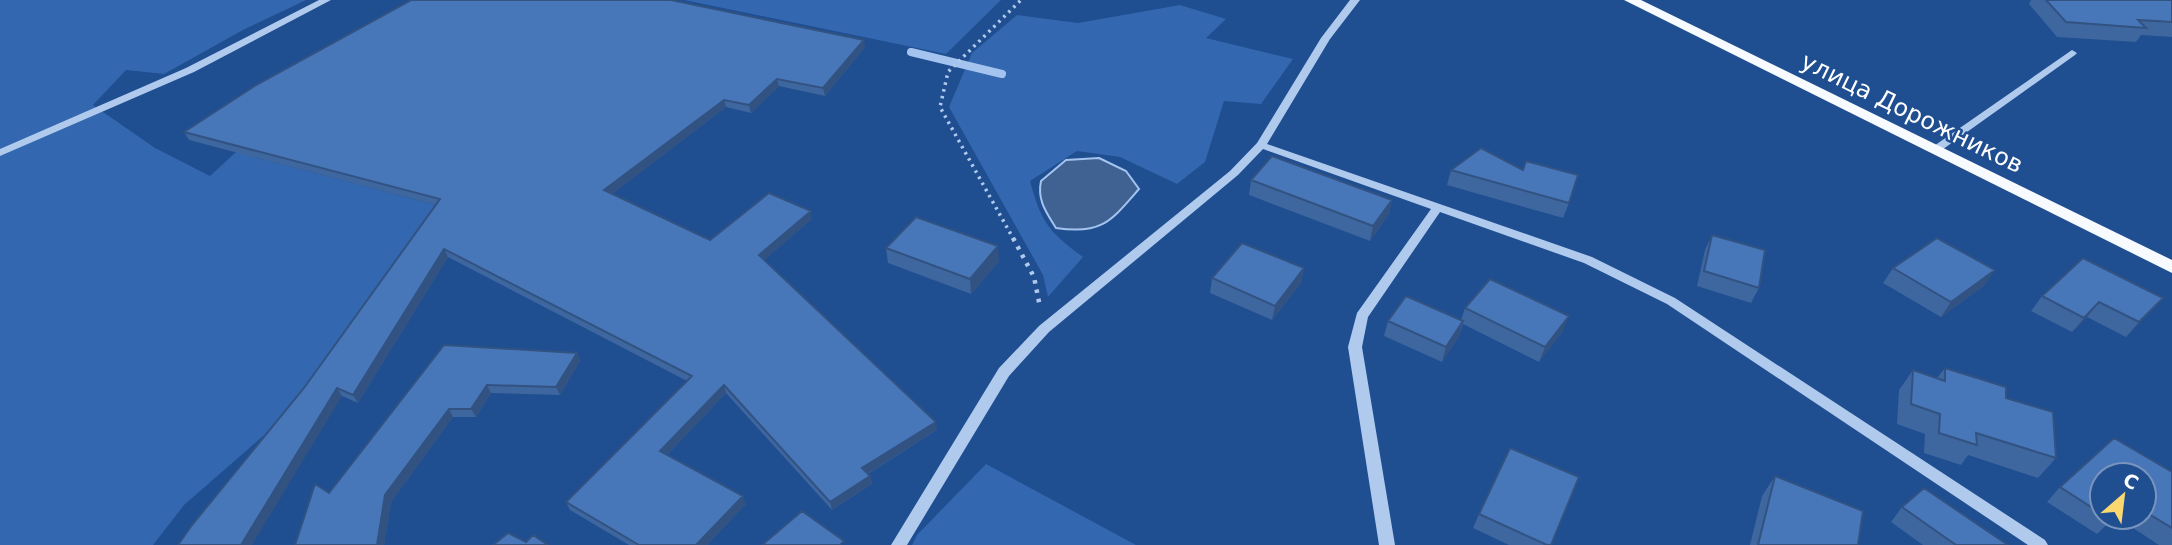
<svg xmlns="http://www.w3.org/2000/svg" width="2172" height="545" viewBox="0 0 2172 545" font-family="'DejaVu Sans',sans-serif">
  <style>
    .green { fill: #3367af }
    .water { fill: #406292; stroke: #a4c4ef; stroke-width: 2 }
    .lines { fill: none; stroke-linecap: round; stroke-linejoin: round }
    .stream { stroke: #a4c4ef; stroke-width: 8 }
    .path-far1 { stroke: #b0caed; stroke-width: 3.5; stroke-dasharray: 2.5 4.5; stroke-linecap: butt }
    .path { stroke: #b0caed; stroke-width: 4.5; stroke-dasharray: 3.5 6; stroke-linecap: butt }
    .minor { fill: #b0caed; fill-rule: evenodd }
    .major { fill: #f7faff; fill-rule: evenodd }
    .wall { fill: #3e669f }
    .shaded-wall { fill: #325382 }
    .building { fill: #4877b9; stroke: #325382; stroke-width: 2 }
    .labels { text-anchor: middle; stroke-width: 5; stroke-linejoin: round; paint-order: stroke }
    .street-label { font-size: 24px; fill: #fff; stroke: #1f4e91 }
  </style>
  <rect width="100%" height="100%" fill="#1f4e91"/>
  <path class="green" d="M0,0H306L243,30L164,74L126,70L93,105L155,148L210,176L236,152L440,206L309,396L184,505L153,545H0Z
    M684,0H1001L946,54Z
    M1180,5L1226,19L1206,38L1293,59L1261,104L1224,101L1205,162L1177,184L1120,157L1077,151L1030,181C1041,222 1049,232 1083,257L1048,297L1043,275L949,107L972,53L1017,15L1078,23Z
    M986,464L1136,545H912L917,535Z"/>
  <path class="water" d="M1099,158L1126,171L1139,189C1111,221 1102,235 1056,228C1046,212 1037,200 1041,181L1066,160Z"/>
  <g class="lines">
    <path class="stream" d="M911,52L1002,74"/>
    <path class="path-far1" d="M1014,240L940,107L948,72L1021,0"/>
    <path class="path" d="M1013,238L1034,277L1040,307"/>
    <path class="minor" d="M319,0H331L194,72L0,156V149L186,68Z
      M1350,0H1360L1330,39L1267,144L1592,257L1675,298L2045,540L2048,545H2028L1667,304L1584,263L1440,212L1368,317L1362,347L1395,545H1379L1348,347L1357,313L1431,209L1263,149L1238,175L1049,332L1009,376L907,545H891L999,368L1039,326L1230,171L1257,143L1321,38Z
      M2072,50L2077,53L2075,55L1939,152H1931L1930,150L1931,148Z"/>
    <path class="major" d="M1624,0H1641L2172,260V273Z"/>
  </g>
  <path class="wall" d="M2031,0H2172V37L2141,35L2136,42L2057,37L2029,4Z
    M865,47L825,96L779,86L751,113L726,107L612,194L710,240L812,219L764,260L937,430L868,474L870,476L872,484L832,510L726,393L667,455L746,504L707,545H629L570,510L566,502L687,381L448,257L358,403L342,396L304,388L436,205L189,140L184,132Z
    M1451,170H1523L1569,203L1563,218L1447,185Z
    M1251,180L1392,200L1389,214L1370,241L1249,195Z
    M1712,235L1759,288L1751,303L1697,286L1705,250Z
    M886,248L999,261L971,294L888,263Z
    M1304,268L1301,283L1272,320L1210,293L1212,278Z
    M1893,268L1985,285L1941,317L1883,283Z
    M2042,296L2163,298L2126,337L2087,317L2072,332L2031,311Z
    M1465,308L1563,331L1539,362L1463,324L1459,336L1442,362L1384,336L1388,321L1461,320Z
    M444,345L577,353L580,361L560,395L491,393L476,417H453L391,502L384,545H295L329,493Z
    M1945,368L2006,398L2056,458L2038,478L1968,455L1961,465L1924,453L1925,434L1897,424L1899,390L1913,370L1937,378Z
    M2114,438L2172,472V545H2159L2116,517H2144V475H2102V517H2115L2097,534L2047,502L2060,487Z
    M1775,476L1858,545H1750L1762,496Z
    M1902,507L2008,545H1923L1891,522Z
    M1479,514L1551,545H1509L1473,528Z"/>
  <path class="shaded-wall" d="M864,40L865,47L825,96L823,88Z
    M777,79L779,86L751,113L749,105Z
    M724,100L726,107L607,198L604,190Z
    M1392,200L1389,214L1370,241L1373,226Z
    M811,211L812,219L761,263L759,255Z
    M998,246L999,261L971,294L970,279Z
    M444,249L448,257L358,403L353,395Z
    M1304,268L1301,283L1272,320L1275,306Z
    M1995,270L1985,285L1941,317L1951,302Z
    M2163,298L2150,313L2126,337L2139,322Z
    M2099,302L2087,317L2072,332L2084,318Z
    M1569,316L1563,331L1539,362L1545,347Z
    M1463,321L1459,336L1442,362L1446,347Z
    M577,353L580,361L560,395L556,387Z
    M487,385L491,393L476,417L471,409Z
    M724,385L726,393L663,459L660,451Z
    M337,388L342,396L252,545H241Z
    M449,409L453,417L391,502L384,545H377L385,495Z
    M936,422L937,430L864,476L862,468Z
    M870,476L872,484L832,510L830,502Z
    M743,496L746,504L707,545H696Z"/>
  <path class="building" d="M411,0H671L864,40L823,88L777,79L749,105L724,100L604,190L710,240L769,193L811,211L759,255L936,422L862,468L870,476L830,502L724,385L660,451L743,496L696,545H639L566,502L692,376L444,249L353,395L337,388L241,545H178L192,525L304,388L440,199L184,132L256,85Z
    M2046,0H2172V22L2138,20L2146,28L2066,22Z
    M1481,148L1523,170L1526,161L1578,175L1569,203L1451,170Z
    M1272,156L1392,200L1373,226L1251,180Z
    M916,217L998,246L970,279L886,248Z
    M1712,235L1765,250L1759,288L1704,271Z
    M1937,238L1995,270L1951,302L1893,268Z
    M1242,243L1304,268L1275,306L1212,278Z
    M2083,258L2163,298L2139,322L2099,302L2084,318L2042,296Z
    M1490,279L1569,316L1545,347L1465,308Z
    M1406,296L1463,321L1446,347L1388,321Z
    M444,345L577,353L556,387L487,385L471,409H449L385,495L377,545H295L315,484L329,493Z
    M1945,368L2006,387V398L2053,412L2056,458L1976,433L1977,445L1939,433L1940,414L1911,404L1913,370L1945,381Z
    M2114,438L2172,472V528L2144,511V475H2102V514L2060,487Z
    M1510,448L1579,477L1551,545H1547L1479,514Z
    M1775,476L1863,511L1858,545H1758Z
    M1924,488L2008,545H1956L1902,507Z
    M802,511L844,541L840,545H762Z
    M508,533L526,542L533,535L548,545H493Z"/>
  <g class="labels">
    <g class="street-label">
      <text transform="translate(1912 113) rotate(26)" y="8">улица Дорожников</text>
    </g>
  </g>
  <g transform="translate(2123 496) rotate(28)"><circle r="33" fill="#1f4e91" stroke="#7995bd" stroke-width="2"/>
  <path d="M0-5L12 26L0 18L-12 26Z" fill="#fbd770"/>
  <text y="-10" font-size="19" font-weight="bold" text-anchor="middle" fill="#ffffff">С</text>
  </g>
</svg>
